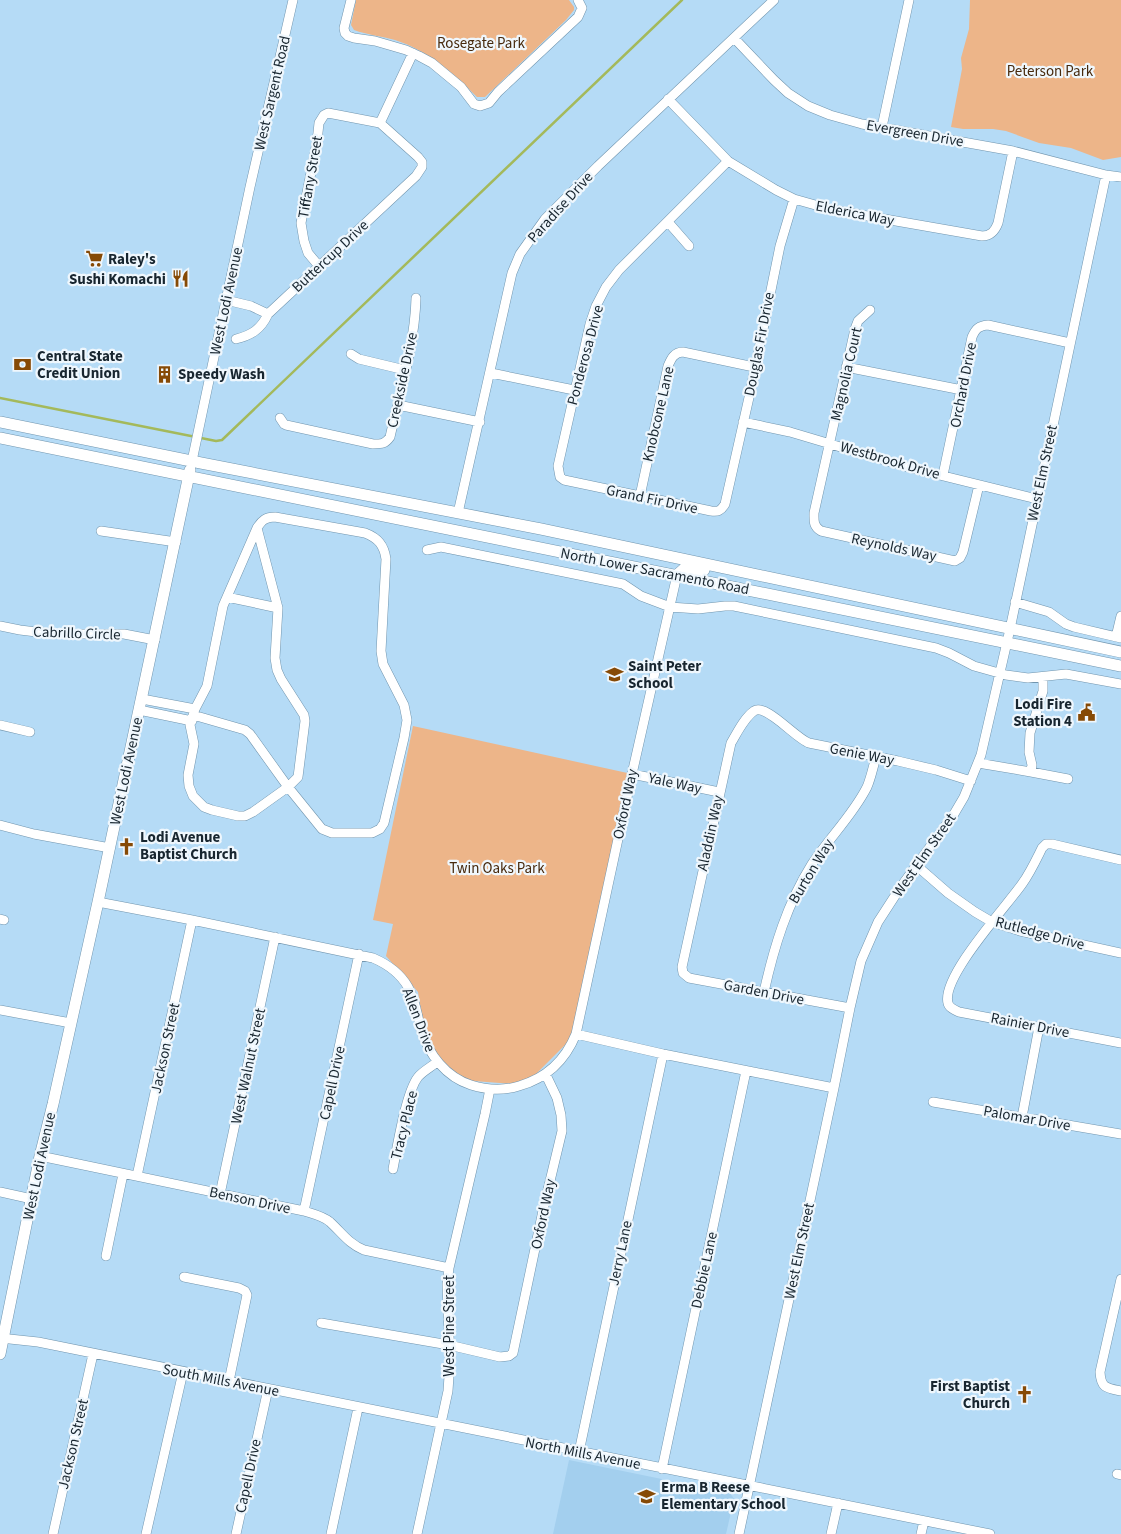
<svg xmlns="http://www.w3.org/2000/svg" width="1121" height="1534" viewBox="0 0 1121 1534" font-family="'Source Sans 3',sans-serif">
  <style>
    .built { fill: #a3cfee }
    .green { fill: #edb589 }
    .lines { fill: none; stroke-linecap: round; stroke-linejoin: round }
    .stream { stroke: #a4b95b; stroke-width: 2.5 }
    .minor-casing { stroke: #7195ae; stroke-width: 10 }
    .major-casing { stroke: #7195ae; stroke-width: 12 }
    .minor { stroke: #fff; stroke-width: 9 }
    .major { stroke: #fff; stroke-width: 11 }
    .labels { text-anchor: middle; stroke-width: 4.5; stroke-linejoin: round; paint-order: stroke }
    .park-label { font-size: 15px; fill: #47290c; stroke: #eff7fd }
    .street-label { font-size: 15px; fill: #182630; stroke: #eff7fd }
    .poi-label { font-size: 15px; font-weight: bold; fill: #182630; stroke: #eff7fd; text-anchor: start }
  </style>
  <rect width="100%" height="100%" fill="#b5dbf6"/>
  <path class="built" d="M569,1460L730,1493L734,1499L726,1534H553Z"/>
  <path class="green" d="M356,0H569L574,7V10L566,20L485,97H477C453,73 429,51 395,40C382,36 367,35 354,30L351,25Z
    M970,0H1121V157L1103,160L1071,148L1039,143L1006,131L993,129H963L951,127L962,69L961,58L969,29Z
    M413,726L632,774L576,1034L525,1085L460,1080L427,1046L418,992L386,956L393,924L373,920Z"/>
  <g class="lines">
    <path class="stream" d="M0,398L216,441L222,440L682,0"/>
    <defs>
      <path id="minor" d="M351,0L344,28L345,33L348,36L354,38L375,41L406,50L419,56L432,63L461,87L474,104L480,106L489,103L498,92L578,17L582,8L578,0
        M734,38L774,80L788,93L808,106L830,115L862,124L1013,151L1106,175L1121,177
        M668,99L728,161L776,190L794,199L833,210L982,236C991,236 995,231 998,223L1013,151
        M380,123L413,53
        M882,127L909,0
        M728,161L619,270L606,287L596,306L590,324L558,466L560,477L564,480L711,511C718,512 721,511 725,504L750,393L780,246L794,199
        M668,222L689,246
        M226,300L251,306L268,314
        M870,310L858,321L855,329L814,513C814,521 813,526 821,531L955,561L960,558L963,552L979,485
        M236,339C252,335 261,329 268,314L416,176L422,167V162L418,157L380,123L328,113L324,115L319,123L317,142L301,223L304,241L308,253L319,266
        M351,354L359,359L405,370
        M846,367L962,390
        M491,373L574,390
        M398,405L480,422
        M280,418L284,424L286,425L373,444C382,444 385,444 390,437C400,393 415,342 416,298
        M743,422L790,432L911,468L1037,499
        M192,461L250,187L293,0
        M943,475L972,337C976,328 979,326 988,325L1070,343
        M640,496L668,366C671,359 674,352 683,352L754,367
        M458,513L512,273L520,254L545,219L598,166L774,0
        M101,531L176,542
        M427,550L441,547L623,584L641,596L670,607L698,609L725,606H734L936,648L949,653L974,666L1006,675L1028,678L1066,674L1121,684
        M227,597L278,608
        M1015,602L1049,612L1066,624L1074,627L1121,638
        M0,626L20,630L53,634H124L155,640
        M1116,637L1121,616
        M1043,677V691L1030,733L1029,752L1032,765L1031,772L1068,779
        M142,699L195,709
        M139,710L192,721
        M193,715L245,730L250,734L288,787L322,829L332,833H372L380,829L384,823L404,738L407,720L404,705L383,664L381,651L386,559C384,545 378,538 365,533L275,517C266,517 262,520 257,528L223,606L207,686L195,709L190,725L194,744L188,775L189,786L193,796L204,807L212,810L238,816H245L253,812L288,787L298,777L305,721L304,715L281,679L277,670L275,658L278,608L257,528
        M0,725L30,732
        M978,763L1031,772
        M632,774L719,792
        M0,825L34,834L110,848
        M1121,860L1052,844H1046L1042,848C1036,860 1030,873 1022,884C1006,907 941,977 948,1003C949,1008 955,1010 959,1012L1121,1043
        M917,866L948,893L975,912L992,922L1020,931L1121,953
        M98,902L192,920L373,958C387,964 400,973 408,987C416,1001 417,1015 421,1030C429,1055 446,1077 471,1085C487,1090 503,1091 519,1086C547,1078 565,1061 576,1034L632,774L677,575
        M0,919L4,920
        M764,992C774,947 787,904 812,864C829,838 853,815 867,787C871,778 873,767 876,757
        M850,1008L689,978L683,973L682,967L731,743C737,733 744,718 754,711C766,703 795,738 809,743L898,761L936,770L971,781
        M0,1010L71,1023
        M576,1034L663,1054L834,1088
        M933,1102L1121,1134
        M1022,1117L1039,1027
        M40,1156L304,1211C313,1214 323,1216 330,1222C342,1233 349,1244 364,1250L449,1268
        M393,1169C397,1148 406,1092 418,1077C423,1071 431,1067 437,1062
        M137,1176L192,920
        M0,1192L32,1199
        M220,1194L275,937
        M304,1211L359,954
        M106,1256L123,1174
        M184,1277L239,1288L245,1291L247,1295L229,1381
        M1121,1279L1100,1372C1101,1388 1106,1388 1121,1391
        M321,1323L449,1345L500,1357L509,1356L513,1353L544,1206L562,1131L561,1115L557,1098L546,1075
        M0,1338L38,1342L990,1534
        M579,1452L663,1054
        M662,1469L746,1071
        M1117,1474L1121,1475
        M53,1534L93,1354
        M146,1534L183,1372
        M236,1534L268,1389
        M331,1534L358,1408
        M417,1534L448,1391L450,1361L447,1284L449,1268L485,1114L490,1089
        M739,1534L834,1088L850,1008L861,961L878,922L900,888L954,814L964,797L981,755L1010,629L1106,175
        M831,1534L838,1503
        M921,1534L924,1521"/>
      <path id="major" d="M0,422L201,463L541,529L1121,652
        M0,438L1121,666
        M677,575L685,568L704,570
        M0,1354L40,1156L53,1104L98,902L190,470"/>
    </defs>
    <use href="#minor" class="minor-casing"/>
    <use href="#major" class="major-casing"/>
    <use href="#minor" class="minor"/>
    <use href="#major" class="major"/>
  </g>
  <defs>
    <symbol id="supermarket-bare" viewBox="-9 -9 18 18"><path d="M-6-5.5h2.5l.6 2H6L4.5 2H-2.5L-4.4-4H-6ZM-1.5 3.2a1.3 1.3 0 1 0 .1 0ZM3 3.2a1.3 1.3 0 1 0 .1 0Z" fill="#864a06" stroke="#eff7fd" stroke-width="2.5" paint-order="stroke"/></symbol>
    <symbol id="restaurant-bare" viewBox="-9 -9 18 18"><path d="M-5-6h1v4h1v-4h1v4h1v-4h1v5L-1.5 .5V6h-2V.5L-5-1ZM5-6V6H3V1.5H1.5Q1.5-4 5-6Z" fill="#864a06" stroke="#eff7fd" stroke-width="2.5" paint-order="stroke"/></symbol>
    <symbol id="bank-bare" viewBox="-9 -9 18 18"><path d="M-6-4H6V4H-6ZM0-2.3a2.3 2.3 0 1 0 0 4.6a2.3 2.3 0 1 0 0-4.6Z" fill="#864a06" stroke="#eff7fd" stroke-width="2.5" paint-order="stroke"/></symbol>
    <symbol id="building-bare" viewBox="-9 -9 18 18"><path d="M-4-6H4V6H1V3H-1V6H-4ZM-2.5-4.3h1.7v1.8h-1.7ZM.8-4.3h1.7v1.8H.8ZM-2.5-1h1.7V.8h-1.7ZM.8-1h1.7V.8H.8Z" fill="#864a06" stroke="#eff7fd" stroke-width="2.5" paint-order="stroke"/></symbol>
    <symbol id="school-bare" viewBox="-9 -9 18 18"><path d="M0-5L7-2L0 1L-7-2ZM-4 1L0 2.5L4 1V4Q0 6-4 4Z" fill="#864a06" stroke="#eff7fd" stroke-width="2.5" paint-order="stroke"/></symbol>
    <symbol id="civic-bare" viewBox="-9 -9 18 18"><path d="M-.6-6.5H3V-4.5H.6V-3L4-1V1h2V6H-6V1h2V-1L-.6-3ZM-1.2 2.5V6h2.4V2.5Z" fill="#864a06" stroke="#eff7fd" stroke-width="2.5" paint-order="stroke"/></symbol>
    <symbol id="church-bare" viewBox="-9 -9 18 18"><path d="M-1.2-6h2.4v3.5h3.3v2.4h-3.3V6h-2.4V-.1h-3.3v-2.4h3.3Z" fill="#864a06" stroke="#eff7fd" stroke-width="2.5" paint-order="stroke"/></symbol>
  </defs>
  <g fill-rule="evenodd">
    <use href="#supermarket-bare" x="82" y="246" width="25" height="25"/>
    <use href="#restaurant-bare" x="168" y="266" width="25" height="25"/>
    <use href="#bank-bare" x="10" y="352" width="25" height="25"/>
    <use href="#building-bare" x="152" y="362" width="25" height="25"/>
    <use href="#school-bare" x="602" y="662" width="25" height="25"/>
    <use href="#civic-bare" x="1074" y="700" width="25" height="25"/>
    <use href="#church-bare" x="114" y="834" width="25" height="25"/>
    <use href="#church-bare" x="1012" y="1382" width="25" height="25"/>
    <use href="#school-bare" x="634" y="1484" width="25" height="25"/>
  </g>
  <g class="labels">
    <g class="park-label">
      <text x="481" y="48">Rosegate Park</text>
      <text x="1050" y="76">Peterson Park</text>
      <text x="497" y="873">Twin Oaks Park</text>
    </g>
    <g class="street-label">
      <text transform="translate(272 93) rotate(-77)" y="5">West Sargent Road</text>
      <text transform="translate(915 133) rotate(10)" y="5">Evergreen Drive</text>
      <text transform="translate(310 177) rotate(-80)" y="5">Tiffany Street</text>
      <text transform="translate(560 207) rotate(-48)" y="5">Paradise Drive</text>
      <text transform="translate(855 213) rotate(11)" y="5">Elderica Way</text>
      <text transform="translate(330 256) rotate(-43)" y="5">Buttercup Drive</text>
      <text transform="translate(226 301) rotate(-78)" y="5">West Lodi Avenue</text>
      <text transform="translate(759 344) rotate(-79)" y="5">Douglas Fir Drive</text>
      <text transform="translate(585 355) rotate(-75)" y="5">Ponderosa Drive</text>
      <text transform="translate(846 374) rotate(-77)" y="5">Magnolia Court</text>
      <text transform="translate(402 380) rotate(-78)" y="5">Creekside Drive</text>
      <text transform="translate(963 385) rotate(-79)" y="5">Orchard Drive</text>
      <text transform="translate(658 414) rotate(-77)" y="5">Knobcone Lane</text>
      <text transform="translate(890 460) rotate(16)" y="5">Westbrook Drive</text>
      <text transform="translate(1042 473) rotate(-78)" y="5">West Elm Street</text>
      <text transform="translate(652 499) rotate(12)" y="5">Grand Fir Drive</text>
      <text transform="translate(894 547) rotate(12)" y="5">Reynolds Way</text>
      <text transform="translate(655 571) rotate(11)" y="5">North Lower Sacramento Road</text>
      <text transform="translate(77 633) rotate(2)" y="5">Cabrillo Circle</text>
      <text transform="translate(862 754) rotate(11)" y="5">Genie Way</text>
      <text transform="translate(126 771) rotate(-78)" y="5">West Lodi Avenue</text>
      <text transform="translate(675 783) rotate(12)" y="5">Yale Way</text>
      <text transform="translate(625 804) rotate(-78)" y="5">Oxford Way</text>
      <text transform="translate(710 833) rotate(-78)" y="5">Aladdin Way</text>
      <text transform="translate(924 855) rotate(-55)" y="5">West Elm Street</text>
      <text transform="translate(811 871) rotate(-59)" y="5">Burton Way</text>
      <text transform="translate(1040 933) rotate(15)" y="5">Rutledge Drive</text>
      <text transform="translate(764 992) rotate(11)" y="5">Garden Drive</text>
      <text transform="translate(419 1020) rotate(69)" y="5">Allen Drive</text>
      <text transform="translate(1030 1025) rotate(11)" y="5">Rainier Drive</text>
      <text transform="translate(165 1048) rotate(-78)" y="5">Jackson Street</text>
      <text transform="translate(248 1066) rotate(-78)" y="5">West Walnut Street</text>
      <text transform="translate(332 1083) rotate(-78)" y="5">Capell Drive</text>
      <text transform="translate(1027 1118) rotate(10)" y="5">Palomar Drive</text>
      <text transform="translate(404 1125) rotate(-76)" y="5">Tracy Place</text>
      <text transform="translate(39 1166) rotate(-78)" y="5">West Lodi Avenue</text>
      <text transform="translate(250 1200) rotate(12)" y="5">Benson Drive</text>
      <text transform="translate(543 1214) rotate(-78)" y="5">Oxford Way</text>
      <text transform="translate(799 1251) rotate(-78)" y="5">West Elm Street</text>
      <text transform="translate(620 1253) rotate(-78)" y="5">Jerry Lane</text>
      <text transform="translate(704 1270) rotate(-78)" y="5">Debbie Lane</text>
      <text transform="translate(449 1326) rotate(-90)" y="5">West Pine Street</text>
      <text transform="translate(221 1380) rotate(11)" y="5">South Mills Avenue</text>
      <text transform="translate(73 1444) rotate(-77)" y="5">Jackson Street</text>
      <text transform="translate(583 1453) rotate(11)" y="5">North Mills Avenue</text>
      <text transform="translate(248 1476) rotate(-78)" y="5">Capell Drive</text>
    </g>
    <g class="poi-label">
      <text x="108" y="264">Raley's</text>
      <text x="166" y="284" text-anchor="end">Sushi Komachi</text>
      <text x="37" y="361">Central State<tspan x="37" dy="17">Credit Union</tspan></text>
      <text x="178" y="379">Speedy Wash</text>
      <text x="628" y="671">Saint Peter<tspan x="628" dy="17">School</tspan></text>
      <text x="1072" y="709" text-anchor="end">Lodi Fire<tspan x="1072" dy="17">Station 4</tspan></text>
      <text x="140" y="842">Lodi Avenue<tspan x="140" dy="17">Baptist Church</tspan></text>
      <text x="1010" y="1391" text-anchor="end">First Baptist<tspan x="1010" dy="17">Church</tspan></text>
      <text x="661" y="1492">Erma B Reese<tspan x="661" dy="17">Elementary School</tspan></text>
    </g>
  </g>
</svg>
